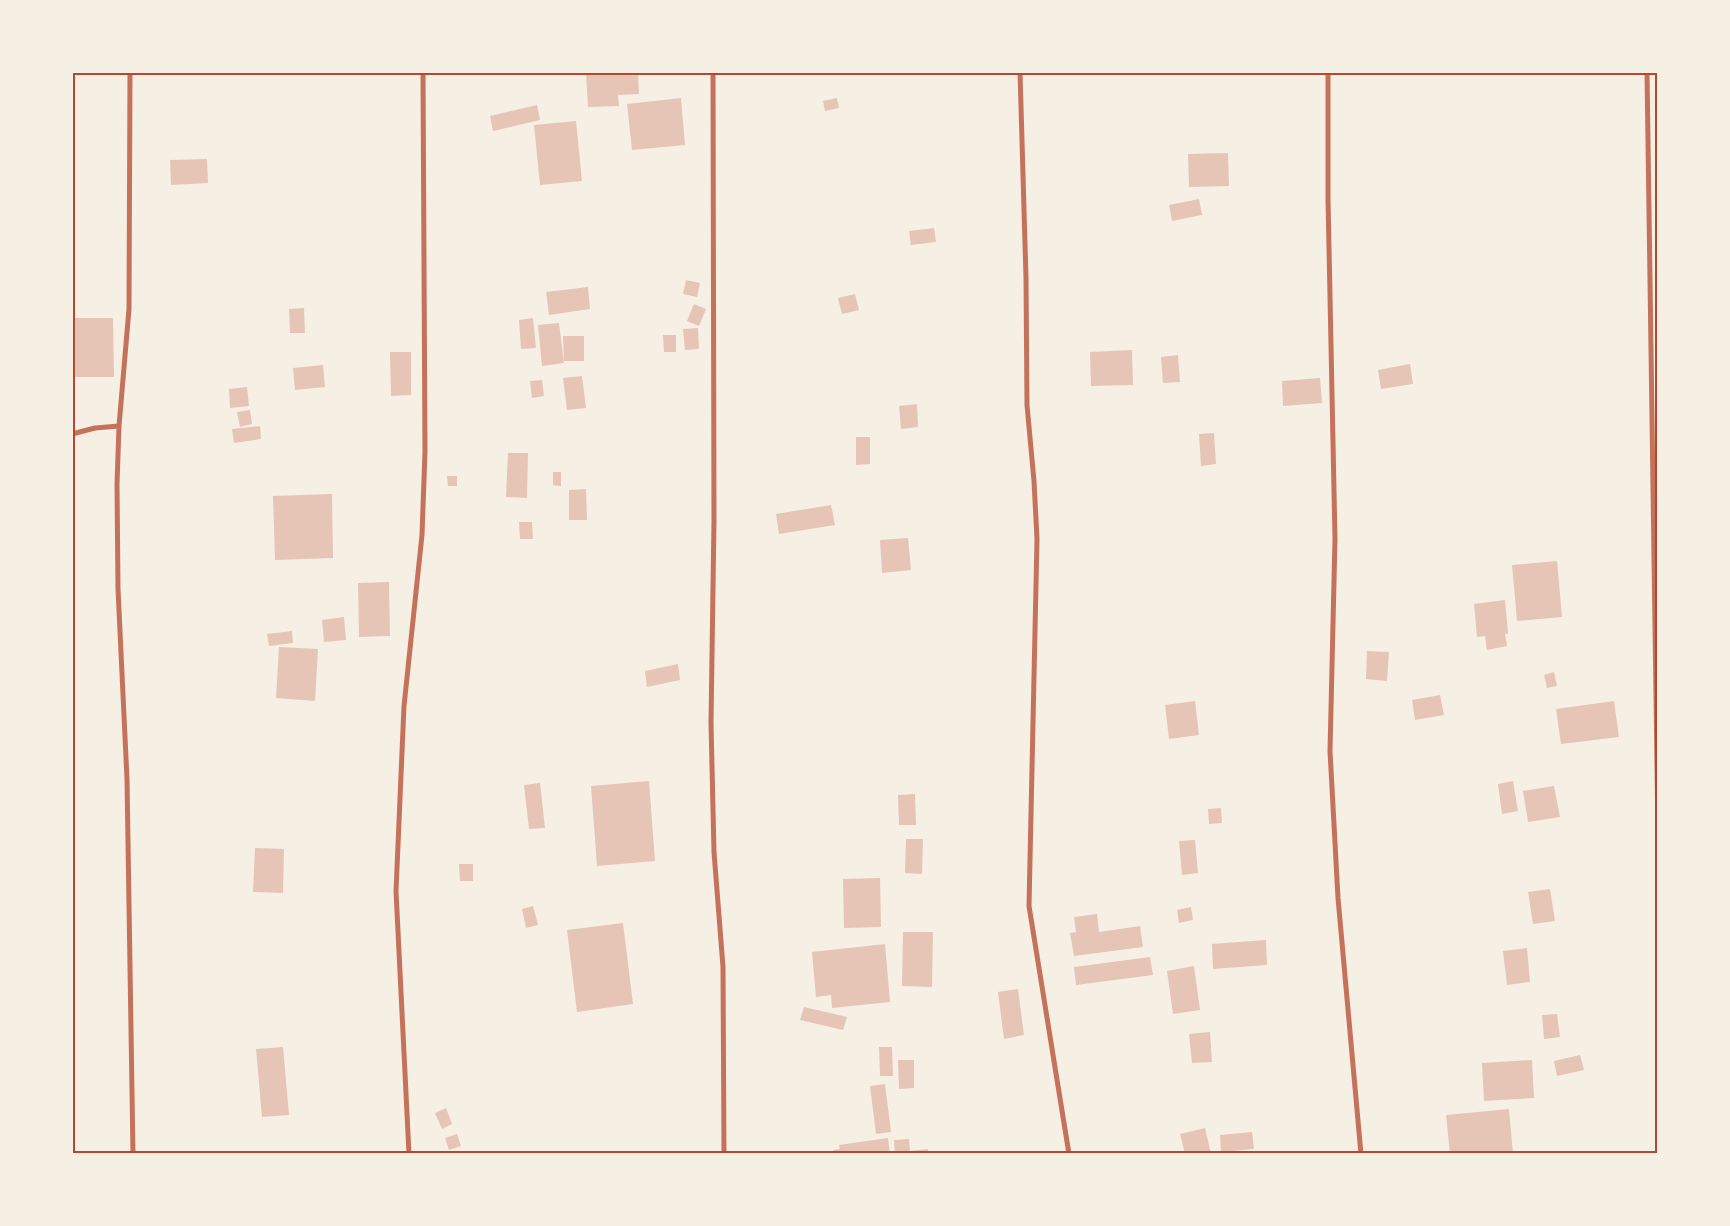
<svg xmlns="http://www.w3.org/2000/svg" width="1730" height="1226" viewBox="0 0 1730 1226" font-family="Montserrat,sans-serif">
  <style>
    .building { fill: #e6c5b7 }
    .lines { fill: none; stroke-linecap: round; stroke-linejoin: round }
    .minor { stroke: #c5725c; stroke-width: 5 }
    .neatline { fill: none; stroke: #b5482f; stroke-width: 2 }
  </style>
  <rect width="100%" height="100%" fill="#f6efe4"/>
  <path class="building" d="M586,72H638L639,94L618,95L619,106L588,107Z
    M681,98L685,145L632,150L627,104Z
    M837,98L839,108L825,111L823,101Z
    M537,105L540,120L493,131L490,116Z
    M576,121L582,181L540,185L534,125Z
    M1228,153L1229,186L1189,187L1188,154Z
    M207,159L208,183L171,185L170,160Z
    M1199,199L1202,215L1172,221L1169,205Z
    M934,228L936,242L911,245L909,231Z
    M686,280L700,283L697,297L683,294Z
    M588,287L590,309L549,315L546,292Z
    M855,294L859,310L842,314L838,298Z
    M694,304L706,309L699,326L687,321Z
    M304,308L305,333H290L289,309Z
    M72,318H113L114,377H72Z
    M533,318L536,348L521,349L519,320Z
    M559,323L564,363L542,366L538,325Z
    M698,328L699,349L685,350L683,329Z
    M663,335H676V352H664Z
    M563,336H584V361H564Z
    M1132,350L1133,385L1091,386L1090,352Z
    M390,352H411V395L391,396Z
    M1178,355L1180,382L1163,383L1161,357Z
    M1410,364L1413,384L1381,389L1378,370Z
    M323,365L325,387L295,390L293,368Z
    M582,376L586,408L567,410L563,378Z
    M1320,378L1322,403L1283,406L1282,381Z
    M542,380L544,396L532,398L530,381Z
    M247,387L249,406L230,408L229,389Z
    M917,404L918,427L901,429L899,406Z
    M250,410L252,424L240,427L237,412Z
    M260,426L261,439L234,443L232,429Z
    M1214,433L1216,464L1201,466L1199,434Z
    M856,437H870V464L856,465Z
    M508,453H528L527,498L506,497Z
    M553,472H561V486L553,485Z
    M447,476H457V486H448Z
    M586,489L587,520H569V490Z
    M332,494L333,558L275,560L273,496Z
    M831,505L835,525L779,534L776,514Z
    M519,522H532L533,539H520Z
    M908,538L911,570L882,573L880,540Z
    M1557,561L1562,617L1517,621L1512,565Z
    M389,582L390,636L359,637L358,583Z
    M1505,600L1508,634H1505L1507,646L1487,650L1485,636L1477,637L1474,604Z
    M344,617L346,640L324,642L322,620Z
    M292,631L293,643L269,646L267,634Z
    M279,647L318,649L315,701L276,698Z
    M1367,651L1389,652L1387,681L1366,679Z
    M678,664L680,680L647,687L645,671Z
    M1554,672L1557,686L1547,688L1544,675Z
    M1440,695L1444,715L1415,720L1412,700Z
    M1195,701L1199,735L1169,739L1165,705Z
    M1614,701L1619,737L1561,744L1556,709Z
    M649,781L655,861L597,866L591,786Z
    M1513,781L1518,811L1502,814L1498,784Z
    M540,783L545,828L529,829L524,785Z
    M1554,786L1560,817L1528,822L1523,791Z
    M915,794L916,825H899L898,795Z
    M1221,808L1222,823L1209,824L1208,809Z
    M906,839H923L922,874L905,873Z
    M1195,840L1198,873L1182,875L1179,841Z
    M255,848L284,849L283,893L253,892Z
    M459,864H473V881H460Z
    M880,878L881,927L844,928L843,879Z
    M1550,889L1555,921L1533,924L1528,892Z
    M533,906L538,925L526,928L522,909Z
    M1191,907L1193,920L1179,923L1177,910Z
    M1097,914L1099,932L1140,926L1143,947L1074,956L1070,933L1076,932L1074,917Z
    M623,923L633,1004L577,1012L567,930Z
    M903,932H933L932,987L902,986Z
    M1266,940L1267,965L1213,969L1212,944Z
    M885,944L890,1002L832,1008L831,995L816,997L812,952Z
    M1527,948L1530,982L1507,985L1503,951Z
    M1150,957L1153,975L1076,985L1074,967Z
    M1194,966L1200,1010L1173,1014L1167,971Z
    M1018,989L1024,1035L1004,1039L998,992Z
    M804,1007L847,1017L843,1030L800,1020Z
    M1557,1014L1560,1037L1544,1039L1542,1015Z
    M1210,1032L1212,1062L1192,1063L1189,1034Z
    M283,1047L289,1115L262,1117L256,1049Z
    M879,1047H892L893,1076H880Z
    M1580,1055L1584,1070L1557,1076L1554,1061Z
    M898,1060H914V1088L899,1089Z
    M1532,1060L1534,1098L1484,1101L1482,1063Z
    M885,1084L891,1132L876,1134L870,1086Z
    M446,1108L452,1124L442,1129L435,1113Z
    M1509,1109L1513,1154H1450L1446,1115Z
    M1205,1128L1211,1154H1185L1180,1134Z
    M1252,1132L1254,1149L1221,1152L1220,1135Z
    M457,1134L461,1146L449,1150L445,1138Z
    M888,1138L890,1154H833V1150L840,1149L839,1145Z
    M909,1139L910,1151L928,1149V1154H895L894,1140Z"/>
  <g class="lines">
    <path class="minor" d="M130,72L129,309L119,426L117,484L118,589L127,779L133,1154
      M713,72L714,520L711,723L714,852L723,967L724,1154
      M1020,72L1026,278L1027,405L1034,481L1037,539L1029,906L1069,1154
      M1328,72V199L1335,539L1330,751L1338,898L1361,1154
      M1647,72L1658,834
      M72,434L95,428L119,426
      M409,1154L396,891L404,706L422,535L425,452L423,72"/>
  </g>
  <rect width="1730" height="1226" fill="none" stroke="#f6efe4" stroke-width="148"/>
  <rect x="74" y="74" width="1582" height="1078" class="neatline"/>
</svg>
